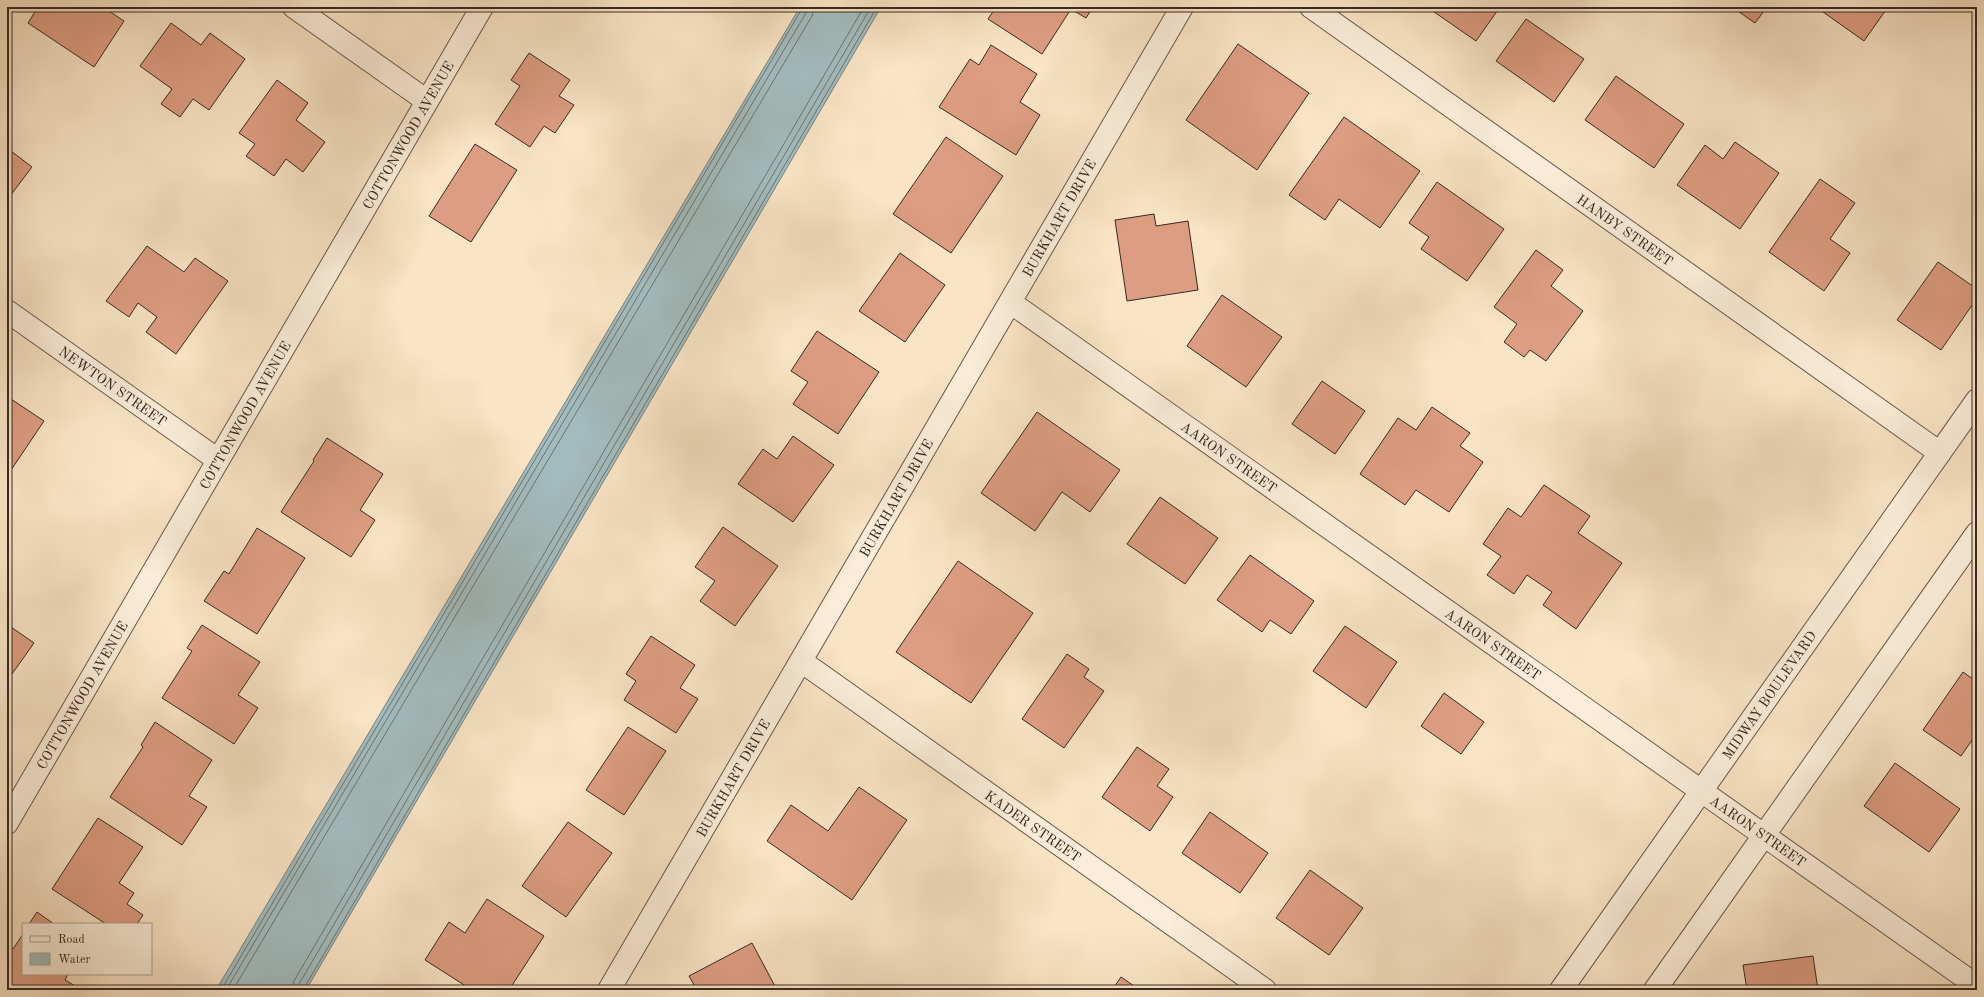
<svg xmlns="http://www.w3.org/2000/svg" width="1984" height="997" viewBox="0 0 1984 997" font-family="'Old Standard TT',serif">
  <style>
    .water { fill: #a2bcbe; stroke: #778280 }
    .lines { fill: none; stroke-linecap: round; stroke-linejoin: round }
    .shore { stroke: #6c7370; stroke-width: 1 }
    .building { fill: #dd9d82; stroke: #372a22 }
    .minor-casing { stroke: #68584b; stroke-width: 24 }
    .minor { stroke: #fbedd9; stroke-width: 22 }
    .labels { text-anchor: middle; stroke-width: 4; stroke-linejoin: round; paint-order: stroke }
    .street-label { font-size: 14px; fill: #372a22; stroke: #fbedd9 }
  </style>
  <rect width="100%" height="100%" fill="#f9e4c5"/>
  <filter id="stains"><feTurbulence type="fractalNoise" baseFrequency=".005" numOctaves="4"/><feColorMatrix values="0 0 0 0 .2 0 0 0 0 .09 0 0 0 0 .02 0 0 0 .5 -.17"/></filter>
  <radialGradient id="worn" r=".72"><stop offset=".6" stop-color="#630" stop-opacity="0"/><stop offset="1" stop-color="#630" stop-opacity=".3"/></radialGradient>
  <path class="water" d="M800,7H881L306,990H216Z"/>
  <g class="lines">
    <path class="shore" d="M221,990L803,7
      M226,990L806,13L808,7
      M233,990L812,16L814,7
      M292,990L294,981L864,7
      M298,990L299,984L871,7
      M303,990L877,7"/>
  </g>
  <path class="building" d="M38,7H103L124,21L94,67L28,23Z
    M996,7H1093L1086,18L1071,9L1042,54L988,19Z
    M1427,7H1500L1476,41Z
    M1732,7H1767L1755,23Z
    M1816,7H1888L1864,41Z
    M1526,19L1584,59L1554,102L1496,61Z
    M171,23L201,45L210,33L245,59L209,110L193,99L180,117L161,104L172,89L140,66Z
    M1238,44L1309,93L1257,170L1186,120Z
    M991,45L1037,74L1020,102L1040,115L1016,155L939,107L970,59L979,65Z
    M529,53L570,80L559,96L574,105L555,133L544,126L530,147L495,124L520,86L511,80Z
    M1616,76L1684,124L1654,168L1585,120Z
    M277,80L308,103L296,120L325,142L303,172L286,159L274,176L246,156L255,144L239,133Z
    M1344,117L1420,171L1380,228L1339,199L1325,220L1289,195Z
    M946,137L1003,176L951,253L893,214Z
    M1735,142L1779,173L1740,229L1677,185L1705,145L1723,159Z
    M475,144L517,170L471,242L429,216Z
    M7,148L32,167L7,200Z
    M1820,179L1855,203L1830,239L1850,253L1824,291L1769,252Z
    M1437,182L1504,229L1467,281L1421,249L1429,237L1409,223Z
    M1154,214L1156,226L1188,221L1198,290L1127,301L1115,220Z
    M147,246L184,272L195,258L228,281L176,354L146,332L157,317L138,303L129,317L106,301Z
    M1536,250L1563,270L1551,286L1583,311L1546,361L1530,350L1524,357L1504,342L1517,324L1494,307Z
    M900,253L945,285L905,342L859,311Z
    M1938,262L1977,289V298L1941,350L1897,320Z
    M1222,295L1282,337L1246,387L1187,346Z
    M817,331L879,372L838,434L793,404L808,382L791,371Z
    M1322,381L1365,411L1335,454L1292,424Z
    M8,397L44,421L7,476V398Z
    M1432,407L1470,433L1460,446L1483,462L1449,512L1416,490L1405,505L1360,474L1398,418L1416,430Z
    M1037,412L1120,470L1090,512L1062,492L1035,531L981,493Z
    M793,436L834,465L793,522L738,484L763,449L777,459Z
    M327,438L383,474L360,510L375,520L351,557L281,512L314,461L313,460Z
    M1544,485L1590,516L1578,533L1622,563L1576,629L1543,605L1552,592L1527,575L1514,594L1487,575L1501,556L1483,544L1508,508L1521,517Z
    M1160,497L1218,538L1185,584L1127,544Z
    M723,527L778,566L735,626L700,601L715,581L695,567Z
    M257,528L305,558L257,634L204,601L224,571L229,574Z
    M1250,555L1314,601L1291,634L1270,620L1262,632L1217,600Z
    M958,561L1033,613L971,703L896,652Z
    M202,625L260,662L238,695L258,708L234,744L162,698L192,651L187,648Z
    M1345,626L1397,662L1366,708L1313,671Z
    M11,627L34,643L7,681V633Z
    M651,636L695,665L680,688L698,699L676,733L624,700L636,681L626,674Z
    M1067,654L1089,669L1084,677L1104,691L1064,748L1022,719Z
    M1963,672L1977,682V733L1961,756L1923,730Z
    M1444,693L1484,722L1461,754L1421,726Z
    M155,722L212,760L189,796L207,807L182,845L110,797L143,747L141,745Z
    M628,727L666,751L624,815L586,790Z
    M1137,747L1169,769L1157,786L1173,797L1150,831L1102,797Z
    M1895,763L1960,809L1929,852L1864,806Z
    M859,787L907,820L852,900L767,841L791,805L828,831Z
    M1210,812L1268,853L1240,893L1182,853Z
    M98,818L143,847L119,883L134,893L127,904L143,915L137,924H106L52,889Z
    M568,822L612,853L566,917L522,886Z
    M1310,870L1363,908L1329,955L1276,918Z
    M487,899L544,936L509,990H472L425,960L449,922L465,933Z
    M37,912L54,924H29Z
    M23,934V974H68L65,980L82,990H7V950L9,946L13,949Z
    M752,943L777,990H697L689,976Z
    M1813,956L1818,990H1747L1743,965Z
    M1121,977L1140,990H1112Z"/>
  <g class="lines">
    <defs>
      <path id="minor" d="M294,7L427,101
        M1311,7L1940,453
        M1010,302L1977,986
        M7,311L218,460
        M801,661L1265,990
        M7,823L482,7
        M609,990L1182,7
        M1561,990L1977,400
        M1655,990L1977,533"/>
    </defs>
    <use href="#minor" class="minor-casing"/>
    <use href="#minor" class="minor"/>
  </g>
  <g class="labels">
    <g class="street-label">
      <text transform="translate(408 135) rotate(-60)" y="5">COTTONWOOD AVENUE</text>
      <text transform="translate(1059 218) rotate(-60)" y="5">BURKHART DRIVE</text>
      <text transform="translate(1625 230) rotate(35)" y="5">HANBY STREET</text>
      <text transform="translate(113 386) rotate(35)" y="5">NEWTON STREET</text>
      <text transform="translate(245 415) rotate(-60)" y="5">COTTONWOOD AVENUE</text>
      <text transform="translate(1229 457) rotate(35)" y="5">AARON STREET</text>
      <text transform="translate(896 498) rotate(-60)" y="5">BURKHART DRIVE</text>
      <text transform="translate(1493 644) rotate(35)" y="5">AARON STREET</text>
      <text transform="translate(82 695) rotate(-60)" y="5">COTTONWOOD AVENUE</text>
      <text transform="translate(1769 695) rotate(-55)" y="5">MIDWAY BOULEVARD</text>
      <text transform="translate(733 778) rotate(-60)" y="5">BURKHART DRIVE</text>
      <text transform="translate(1033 826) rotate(35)" y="5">KADER STREET</text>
      <text transform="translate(1758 831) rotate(35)" y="5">AARON STREET</text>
    </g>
  </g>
  <rect width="1984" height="997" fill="none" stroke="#f9e4c5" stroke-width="24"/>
  <rect x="8" y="8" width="1968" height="981" fill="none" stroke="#372a22" stroke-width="2"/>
  <rect x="12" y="12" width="1960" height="973" fill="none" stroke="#372a22"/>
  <rect x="22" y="923" width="130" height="52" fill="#fbedd9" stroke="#ad9f90"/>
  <rect x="30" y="936" width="20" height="6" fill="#fbedd9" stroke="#ad9f90"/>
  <text x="58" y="943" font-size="12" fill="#372a22">Road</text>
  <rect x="30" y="953" width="20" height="12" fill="#a2bcbe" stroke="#ad9f90"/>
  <text x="58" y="963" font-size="12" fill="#372a22">Water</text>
  <rect width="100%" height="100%" filter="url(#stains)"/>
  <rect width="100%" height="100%" fill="url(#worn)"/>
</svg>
